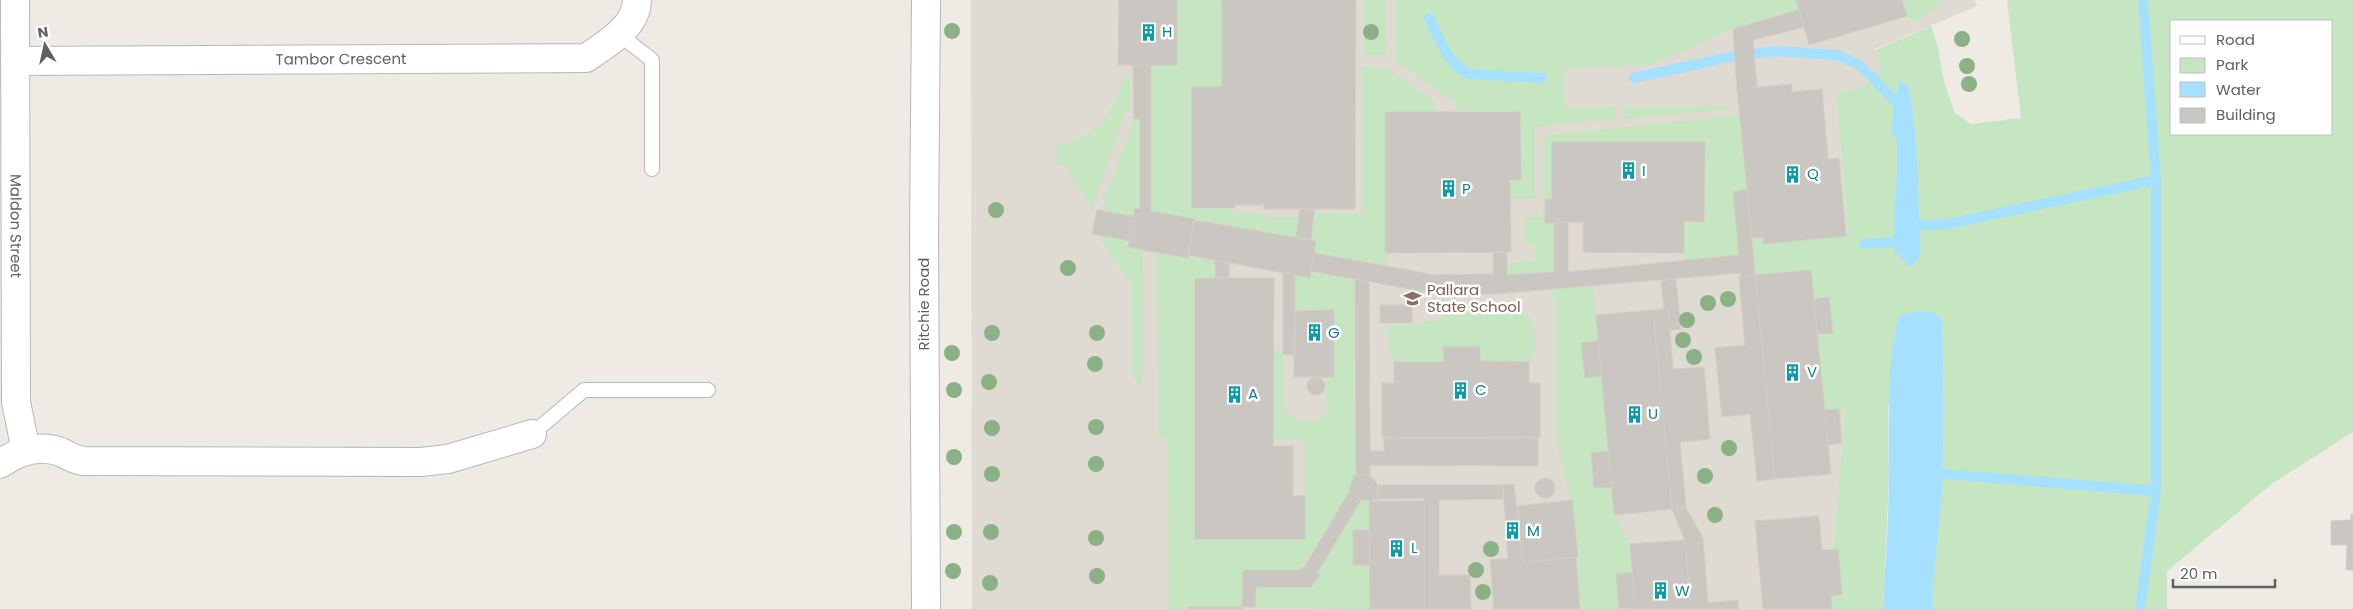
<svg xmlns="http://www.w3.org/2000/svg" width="2353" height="609" viewBox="0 0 2353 609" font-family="Poppins,sans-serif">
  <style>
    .education { fill: #dfdad2 }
    .green { fill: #c5e6c1; fill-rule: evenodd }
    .water { fill: #a5e0ff }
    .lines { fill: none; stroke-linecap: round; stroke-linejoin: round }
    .stream { stroke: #a5e0ff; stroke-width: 10 }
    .building { fill: #cac6c1; stroke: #d3cdc3 }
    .lane-casing { stroke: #b5b8bb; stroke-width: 16 }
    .street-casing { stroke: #b5b8bb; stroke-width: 30 }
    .secondary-casing { stroke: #b3b8bc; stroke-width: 30 }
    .lane { stroke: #fff; stroke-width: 14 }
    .street { stroke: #fff; stroke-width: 28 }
    .secondary { stroke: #fff; stroke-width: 28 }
    .tree { fill: #8bb284 }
    .labels { text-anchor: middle; stroke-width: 5; stroke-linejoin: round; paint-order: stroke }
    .culture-label { font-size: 15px; fill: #0d838f; stroke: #fff; text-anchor: start }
    .street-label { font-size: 15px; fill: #5c6165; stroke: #fff }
    .education-label { font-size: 15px; fill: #785e54; stroke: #fff; text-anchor: start }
  </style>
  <rect width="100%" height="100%" fill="#efebe4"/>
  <path class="education" d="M971,0H1975L1977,6L1875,49L1881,70L1863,88L1836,91L1854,305L1833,549L1856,609H972Z"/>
  <path class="green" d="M1177,0H1222V87H1192V208H1233V214H1269V218L1300,217L1296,238L1151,211V65L1177,64Z
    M1364,0H1385L1386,55H1364Z
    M1395,0H1795L1799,10L1733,29L1650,65L1565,68L1563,91L1565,95V107H1614L1615,119L1535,127V199H1510V180H1521L1520,112L1455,111V102L1397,62L1395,55Z
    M1902,0H1940L1934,10L1909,24Z
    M2007,0H2353V432L2273,483L2167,571V609H1932C1933,568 1940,528 1942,488C1944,432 1944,376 1942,321L1888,405L1889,477L1883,609H1832L1831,596L1842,595L1837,549H1833L1845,410H1825L1817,334L1833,333L1829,298L1814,299L1811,270L1755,275L1752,238L1763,237L1764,243L1848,235L1836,91L1863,88L1881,70L1875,50L1931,26L1938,48L1944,82L1955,113L1971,124L2021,118ZM2172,21H2332V134H2172ZM1909,86C1919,142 1918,199 1921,256L1897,174V143Z
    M1362,67H1385L1434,101L1436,112H1386L1387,266L1314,253L1316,241H1311L1314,213L1362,214Z
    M1124,75H1131L1129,109L1126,111L1092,208L1070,177L1069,165H1058L1057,145C1098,137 1114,114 1124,75Z
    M1725,106V110L1624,119L1623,107Z
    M1740,115L1747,189L1733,192L1739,255L1684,260V221H1704L1705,142H1552V199L1546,223H1554V272L1507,275L1508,263L1535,261L1536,245H1525V218L1543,217L1544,136Z
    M1134,119H1140V209L1135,208L1133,216L1101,210Z
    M1098,236L1129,241L1128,247L1143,250L1142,391L1132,374L1131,284Z
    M1157,252L1215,260L1216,278L1195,279V539H1305L1304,440L1273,439L1274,349L1283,350L1285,411C1297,426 1318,425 1328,410L1325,377L1333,310L1295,311V275L1310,278L1311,271L1355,279L1356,475H1354L1349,492L1300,570H1243L1242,607L1169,609L1168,438H1159Z
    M1593,286L1598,341L1582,343L1585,377L1602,376L1608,451L1591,453L1594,488L1612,487L1614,515L1630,544L1632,573L1616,575L1619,609H1580L1572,500L1557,445V304L1549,290Z
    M1459,308C1475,308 1518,304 1529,317C1532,320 1534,327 1534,332C1536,343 1536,352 1529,362L1480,361L1443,348L1444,362H1394L1388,347L1386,325H1412L1439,319Z
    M1361,500L1369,501V530L1353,531V565H1370V609L1255,607L1256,587H1311L1319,575L1317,573Z"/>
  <path class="water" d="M1899,81L1909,86C1919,142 1918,199 1921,256L1910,267L1894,251V213L1897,174V143L1891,130Z
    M1915,311L1932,312L1942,320C1944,376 1944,432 1942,488C1940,528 1933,568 1932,609H1883C1885,565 1889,520 1889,475C1890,422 1885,368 1899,316Z"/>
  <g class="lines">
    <path class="stream" d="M1429,18C1439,39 1447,62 1468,74L1542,78
      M1634,78L1730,57L1776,51L1837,55L1859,65L1873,78L1898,104L1899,113
      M1908,226L1948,224L2156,180
      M1864,244L1906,241
      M1930,473L2156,491
      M2140,609L2156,491V180L2143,0"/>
  </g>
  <path class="building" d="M1119,0H1177V65H1118Z
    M1222,0H1356L1355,209H1263L1264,205H1235V208H1192V87H1222Z
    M1796,0H1902L1907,16L1809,45Z
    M1799,10L1804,27L1753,40L1757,87L1737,89L1733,29Z
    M1133,65H1151V211L1195,219L1188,258L1128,247L1135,208L1140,209V119H1134Z
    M1792,84V92L1822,89L1828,159L1839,158L1846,236L1763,244V237L1752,238L1737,89Z
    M1385,112H1520L1521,180H1510L1511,252L1385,253Z
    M1552,142H1705L1704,222L1684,221V253L1583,252V222L1545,223V199H1552Z
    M1747,189L1755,275L1740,277V273L1494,294H1437L1311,271L1314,253L1435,275L1493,274V252H1507V275L1554,272V223L1561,222L1568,223V272L1739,255L1733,192Z
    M1300,209L1314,210L1311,241L1296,238Z
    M1097,210L1137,217L1132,241L1092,234Z
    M1194,220L1316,241L1310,278L1188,255Z
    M1215,260L1229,263V278H1216Z
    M1811,270L1831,474L1775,479L1755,275Z
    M1283,272L1295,275V355L1283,354Z
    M1755,275L1775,479L1757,481L1750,414L1722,417L1715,348L1745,345L1739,277Z
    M1216,278H1274L1273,446H1293V496H1305V539H1195V279Z
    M1355,279L1369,282L1370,451H1384V438H1538V466L1370,465V475H1356Z
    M1676,279L1681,329L1670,330L1668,308H1664L1661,281Z
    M1829,297L1833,333L1817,334L1814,299Z
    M1380,305H1412V323H1380Z
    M1668,308L1673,369L1704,367L1710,439L1680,442L1686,508L1672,509L1653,310Z
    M1334,310V377H1294L1295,311Z
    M1653,310L1672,509L1614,515L1596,315Z
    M1598,341L1602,376L1585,378L1581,343Z
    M1443,347H1480V361L1529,362V383H1540V437L1382,438V383H1394V362H1444Z
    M1307 386a9 9 0 1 1 18 0a9 9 0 1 1-18 0Z
    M1839,409L1842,443L1828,445L1825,410Z
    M1608,451L1612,487L1594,488L1591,453Z
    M1354,475H1370L1378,485L1379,500H1361L1349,492Z
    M1535 488a10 10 0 1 1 20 0a10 10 0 1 1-20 0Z
    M1514,484L1523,563L1576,557L1580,609H1494L1490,559H1508L1503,485Z
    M1378,485H1503V499L1439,500V575H1470L1471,609H1424V498L1378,499Z
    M1349,492L1361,500L1317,573L1305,566Z
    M1572,500L1578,557L1523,563L1517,506Z
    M1369,501H1424V609H1370Z
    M1686,508L1703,538L1708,603L1738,600V609H1691L1685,540L1672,509Z
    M2351,514H2353V570H2346L2347,545H2331V521L2351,520Z
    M1819,516L1822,550L1838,549L1842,595L1831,596L1832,609H1763L1755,521Z
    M1353,530H1369L1370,565H1353Z
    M1685,540L1691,609H1635L1630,544Z
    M1305,566L1320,575L1311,587H1256L1255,607H1242L1243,570H1300Z
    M1632,573L1635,608L1619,609L1616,574Z
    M1188,607H1242V609H1188Z"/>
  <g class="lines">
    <defs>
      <path id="lane" d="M620,35L652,60V169
        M532,434L584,390H708"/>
      <g id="street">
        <path id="s1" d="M15,0L16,402L26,451"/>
        <path id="s2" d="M15,61L586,58C605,45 637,27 637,0"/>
        <path d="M0,464C18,451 39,444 61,452C69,456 74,460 83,461L421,462L448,459L532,434"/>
      </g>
      <path id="secondary" d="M926,609L924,236L926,0"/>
    </defs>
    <use href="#lane" class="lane-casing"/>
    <use href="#street" class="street-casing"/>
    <use href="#secondary" class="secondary-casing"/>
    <use href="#lane" class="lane"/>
    <use href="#street" class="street"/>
    <use href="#secondary" class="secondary"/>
  </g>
  <g class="tree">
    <circle cx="952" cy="31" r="8"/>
    <circle cx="1371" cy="32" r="8"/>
    <circle cx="1962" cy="39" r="8"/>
    <circle cx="1967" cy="66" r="8"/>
    <circle cx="1969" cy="84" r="8"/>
    <circle cx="996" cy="210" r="8"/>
    <circle cx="1068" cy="268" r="8"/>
    <circle cx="1728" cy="299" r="8"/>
    <circle cx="1708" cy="303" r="8"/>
    <circle cx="1687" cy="320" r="8"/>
    <circle cx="992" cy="333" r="8"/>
    <circle cx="1097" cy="333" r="8"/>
    <circle cx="1683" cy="340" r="8"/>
    <circle cx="952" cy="353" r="8"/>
    <circle cx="1694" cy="357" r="8"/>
    <circle cx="1095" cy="364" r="8"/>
    <circle cx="989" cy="382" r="8"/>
    <circle cx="954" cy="390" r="8"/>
    <circle cx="1096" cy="427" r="8"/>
    <circle cx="992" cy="428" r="8"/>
    <circle cx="1729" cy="448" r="8"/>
    <circle cx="954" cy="457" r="8"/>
    <circle cx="1096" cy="464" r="8"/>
    <circle cx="992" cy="474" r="8"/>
    <circle cx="1705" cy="476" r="8"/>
    <circle cx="1715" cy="515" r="8"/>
    <circle cx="954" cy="532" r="8"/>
    <circle cx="991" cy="532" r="8"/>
    <circle cx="1096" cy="538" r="8"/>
    <circle cx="1491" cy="549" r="8"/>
    <circle cx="1476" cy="570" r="8"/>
    <circle cx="953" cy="571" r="8"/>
    <circle cx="1097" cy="576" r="8"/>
    <circle cx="990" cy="583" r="8"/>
    <circle cx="1483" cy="592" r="8"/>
  </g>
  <defs>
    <symbol id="building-bare" viewBox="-9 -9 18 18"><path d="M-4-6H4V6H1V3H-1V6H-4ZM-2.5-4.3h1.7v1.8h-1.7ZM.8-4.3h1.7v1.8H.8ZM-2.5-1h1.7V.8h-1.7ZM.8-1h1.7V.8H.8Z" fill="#0f9aa8" stroke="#fff" stroke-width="2.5" paint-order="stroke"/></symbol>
    <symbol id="school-bare" viewBox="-9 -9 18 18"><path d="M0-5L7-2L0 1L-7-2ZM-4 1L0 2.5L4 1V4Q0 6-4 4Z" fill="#8d6e63" stroke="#fff" stroke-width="2.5" paint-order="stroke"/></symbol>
  </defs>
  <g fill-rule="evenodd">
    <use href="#building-bare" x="1136" y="20" width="25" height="25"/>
    <use href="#building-bare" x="1616" y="158" width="25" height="25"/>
    <use href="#building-bare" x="1780" y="162" width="25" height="25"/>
    <use href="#building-bare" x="1436" y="176" width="25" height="25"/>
    <use href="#school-bare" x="1400" y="286" width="25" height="25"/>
    <use href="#building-bare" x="1302" y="320" width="25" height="25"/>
    <use href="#building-bare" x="1780" y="360" width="25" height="25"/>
    <use href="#building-bare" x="1448" y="378" width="25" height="25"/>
    <use href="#building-bare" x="1222" y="382" width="25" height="25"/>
    <use href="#building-bare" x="1622" y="402" width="25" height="25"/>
    <use href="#building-bare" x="1500" y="518" width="25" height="25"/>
    <use href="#building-bare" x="1384" y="536" width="25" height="25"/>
    <use href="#building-bare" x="1648" y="578" width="25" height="25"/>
  </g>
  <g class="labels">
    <g class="culture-label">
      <text x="1162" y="37">H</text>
      <text x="1642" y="176">I</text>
      <text x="1807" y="179">Q</text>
      <text x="1462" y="194">P</text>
      <text x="1328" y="338">G</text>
      <text x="1807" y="377">V</text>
      <text x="1475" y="395">C</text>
      <text x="1248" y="399">A</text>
      <text x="1648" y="419">U</text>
      <text x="1527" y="536">M</text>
      <text x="1411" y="553">L</text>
      <text x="1675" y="596">W</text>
    </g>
    <g class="street-label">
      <text dy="5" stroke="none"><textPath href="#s2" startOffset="326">Tambor Crescent</textPath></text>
      <text dy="5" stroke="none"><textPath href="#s1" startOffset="226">Maldon Street</textPath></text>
      <text transform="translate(924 304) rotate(-90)" y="5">Ritchie Road</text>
    </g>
    <g class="education-label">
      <text x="1427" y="295">Pallara<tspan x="1427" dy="17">State School</tspan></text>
    </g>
  </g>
  <rect x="2170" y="20" width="162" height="115" fill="#ffffff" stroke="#bec0c1"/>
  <rect x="2180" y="36" width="25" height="8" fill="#ffffff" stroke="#bec0c1"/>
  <text x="2216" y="45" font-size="15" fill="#5c6165">Road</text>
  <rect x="2180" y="58" width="25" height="15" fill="#c5e6c1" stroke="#bec0c1"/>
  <text x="2216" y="70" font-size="15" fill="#5c6165">Park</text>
  <rect x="2180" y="82" width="25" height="15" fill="#a5e0ff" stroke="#bec0c1"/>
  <text x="2216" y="95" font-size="15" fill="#5c6165">Water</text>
  <rect x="2180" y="108" width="25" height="15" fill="#cac6c1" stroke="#bec0c1"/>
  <text x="2216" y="120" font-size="15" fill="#5c6165">Building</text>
  <g transform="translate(45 45) rotate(351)" stroke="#ffffff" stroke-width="4" paint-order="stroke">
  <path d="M0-4L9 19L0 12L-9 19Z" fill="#5c6165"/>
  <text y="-8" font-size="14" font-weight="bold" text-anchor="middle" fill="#5c6165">N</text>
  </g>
  <path d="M2173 579v8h102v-8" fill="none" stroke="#5c6165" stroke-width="2.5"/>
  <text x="2180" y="579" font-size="15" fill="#5c6165" stroke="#ffffff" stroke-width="4" paint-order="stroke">20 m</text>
</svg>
